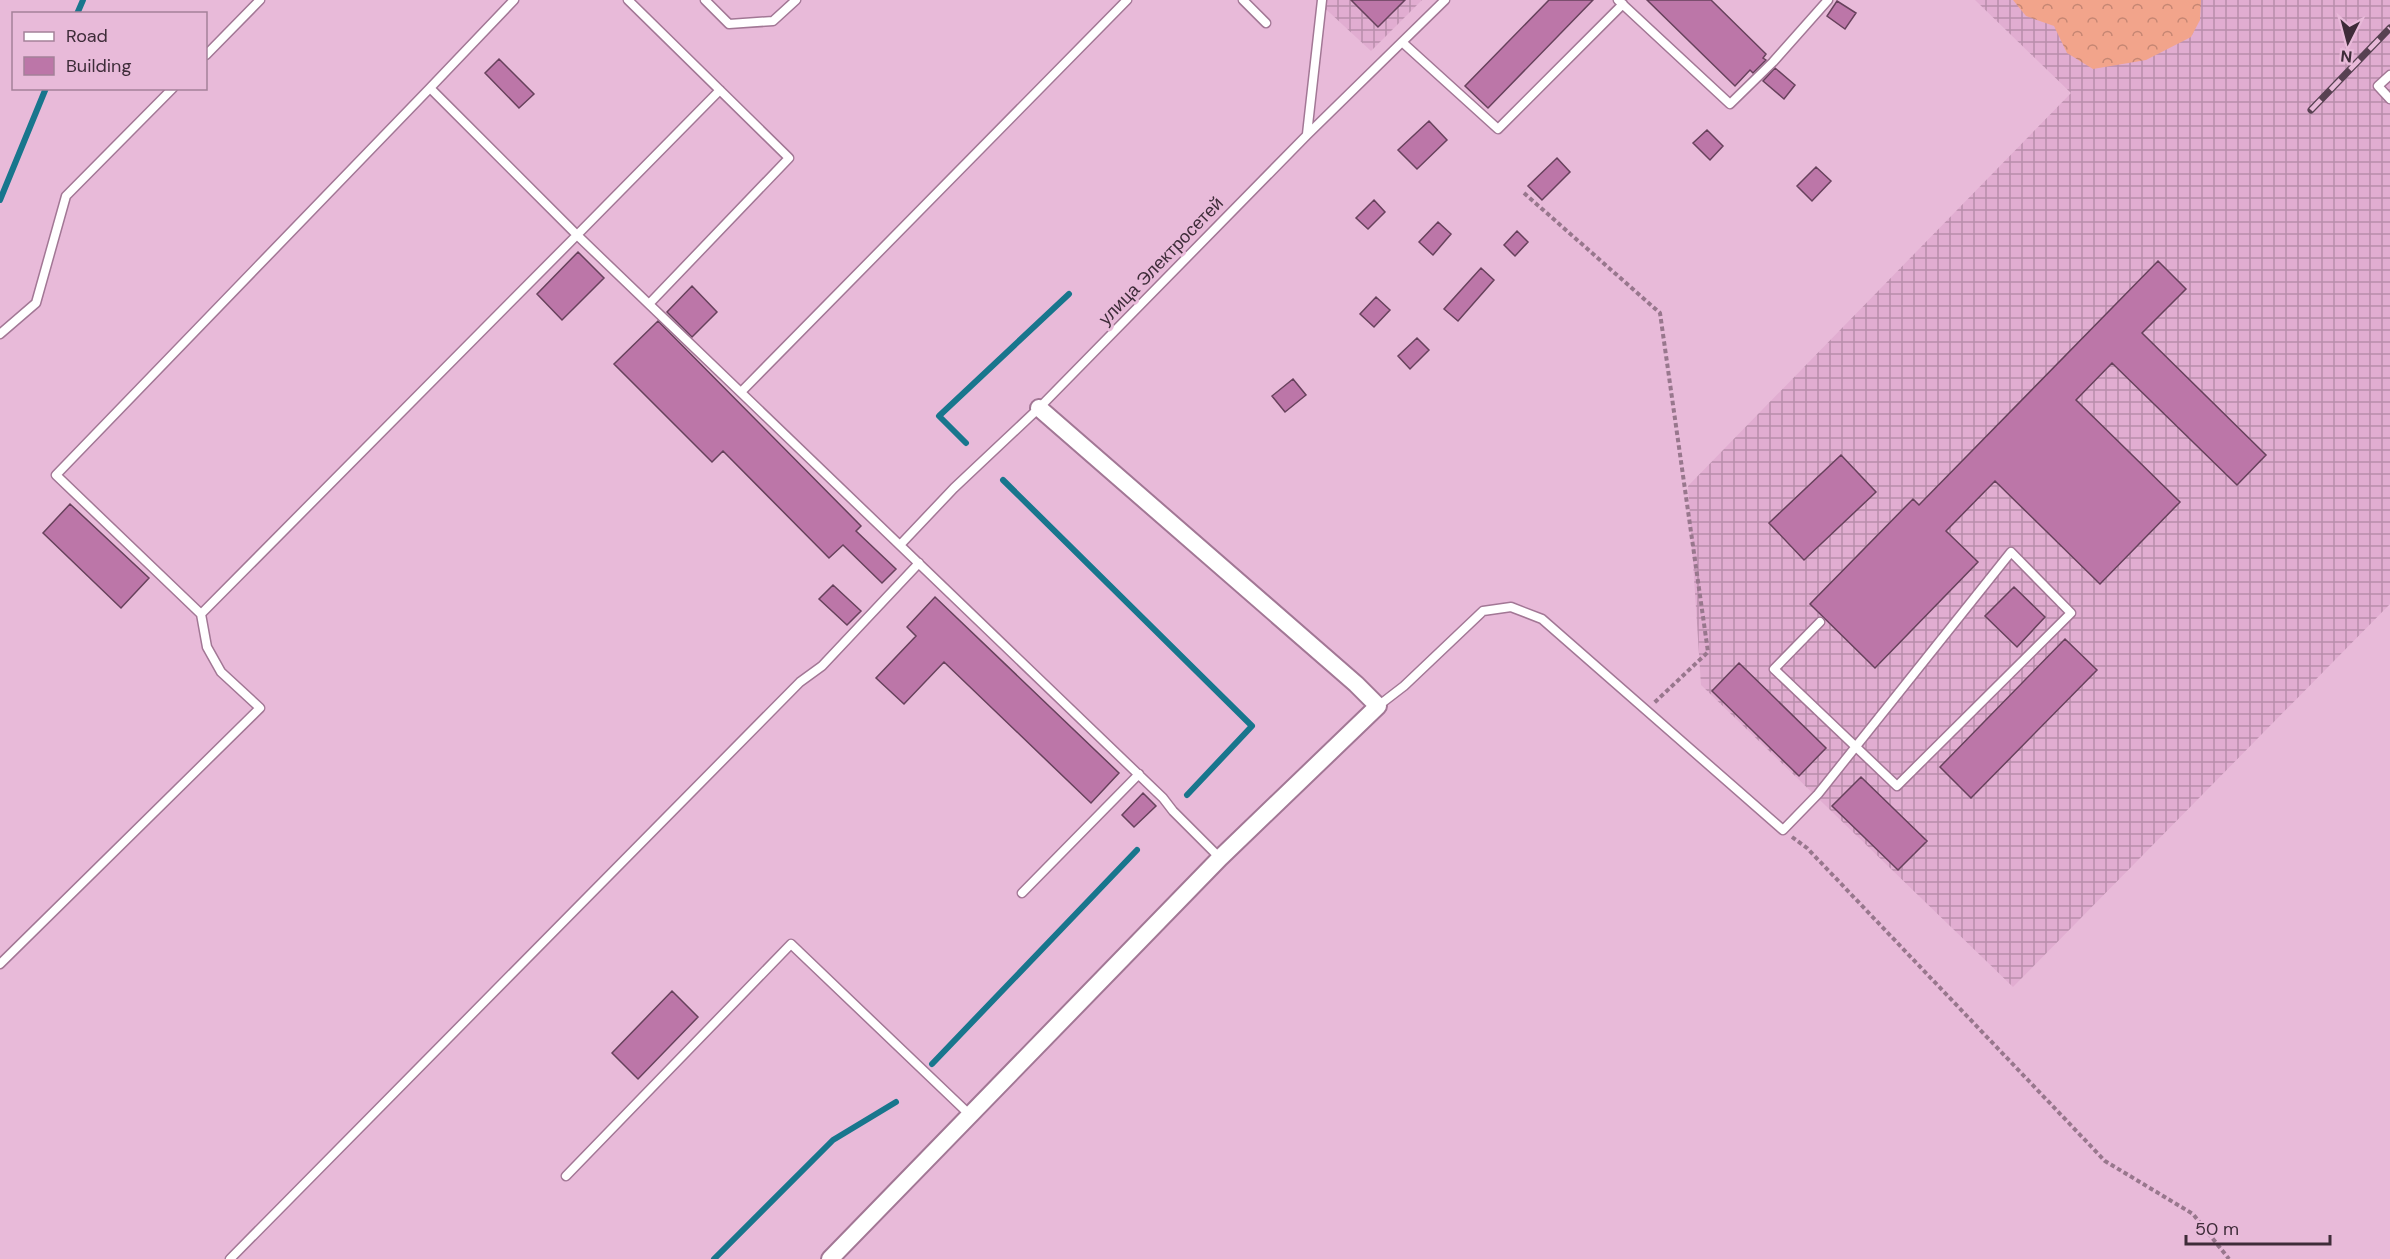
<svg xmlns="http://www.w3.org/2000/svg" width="2390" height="1259" viewBox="0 0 2390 1259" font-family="'DM Sans',sans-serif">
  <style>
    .industrial { fill: url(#industrial-grid) }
    .forest { fill: url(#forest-crowns) }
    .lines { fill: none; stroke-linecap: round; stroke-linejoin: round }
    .stream { stroke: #18768d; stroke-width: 6 }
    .building { fill: #bc76a8; stroke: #67415c; stroke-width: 1.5 }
    .service-casing { stroke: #a27795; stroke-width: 11 }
    .minor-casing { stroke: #a27795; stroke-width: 20 }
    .path { stroke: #98778d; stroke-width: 4; stroke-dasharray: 4.5 3; stroke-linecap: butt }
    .service { stroke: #fff; stroke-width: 8 }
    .minor { stroke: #fff; stroke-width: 16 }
    .rail-casing { stroke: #574151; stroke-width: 7 }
    .rail { stroke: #e8bad9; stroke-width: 4.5; stroke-dasharray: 14; stroke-linecap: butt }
    .labels { text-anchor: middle; stroke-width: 6; stroke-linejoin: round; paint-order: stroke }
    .street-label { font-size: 18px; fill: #3e2c39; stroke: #e8bad9 }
  </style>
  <defs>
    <pattern id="industrial-grid" width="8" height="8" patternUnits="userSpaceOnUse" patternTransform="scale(1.5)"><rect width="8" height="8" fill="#e1add1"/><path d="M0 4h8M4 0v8" fill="none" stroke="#b88dab"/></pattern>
    <pattern id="forest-crowns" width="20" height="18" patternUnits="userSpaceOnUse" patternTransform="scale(1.5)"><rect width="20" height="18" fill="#f2a48b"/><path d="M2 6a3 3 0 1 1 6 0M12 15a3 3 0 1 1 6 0" fill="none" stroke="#c58673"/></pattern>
  </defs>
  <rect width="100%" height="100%" fill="#e8bad9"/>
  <path class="industrial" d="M1316,0H1422L1371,51Z
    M1975,0H2390V604L2013,987L1701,685L1688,486L2071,93Z"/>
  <path class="forest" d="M2013,0H2201L2200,20L2191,37L2146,60L2093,69L2067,53L2054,26L2026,16Z"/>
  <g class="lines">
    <path class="stream" d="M77,14L83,0
      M0,200L46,88
      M966,443L939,416L1069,294
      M1003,480L1252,726L1187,795
      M932,1064L1137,850
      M714,1259L833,1140L896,1102"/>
  </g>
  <path class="building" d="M1351,0H1405L1378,27Z
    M1549,0H1593L1488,108L1465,86Z
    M1647,0H1711L1766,54L1763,58L1766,60L1753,73L1750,70L1735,86Z
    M1837,1L1856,13L1845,29L1827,16Z
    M499,59L534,94L519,108L485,73Z
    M1775,68L1795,85L1784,99L1763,81Z
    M1429,121L1447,140L1417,169L1398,150Z
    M1707,130L1723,146L1710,160L1693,143Z
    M1557,158L1570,172L1542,200L1528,186Z
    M1816,167L1831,181L1812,201L1797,186Z
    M1374,200L1385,212L1368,229L1356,218Z
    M1438,222L1451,234L1433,255L1419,242Z
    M1517,231L1528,242L1515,256L1504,245Z
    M578,252L604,278L562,320L537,294Z
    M2158,261L2186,289L2142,333L2266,455L2237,485L2112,363L2076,400L2180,502L2100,584L1995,481L1946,531L1978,562L1875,668L1810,604L1913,499L1919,505Z
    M1481,268L1494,280L1458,321L1444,309Z
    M692,286L717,312L692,337L667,312Z
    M1376,297L1390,310L1374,327L1360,314Z
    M658,321L861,526L856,531L896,569L882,583L843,545L829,558L723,451L712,462L614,364Z
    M1417,338L1429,350L1410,369L1398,356Z
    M1293,379L1306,395L1285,412L1272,396Z
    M1841,455L1876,492L1804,560L1769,523Z
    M70,504L149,578L121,608L43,533Z
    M833,585L861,611L847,625L819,599Z
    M2014,587L2045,617L2017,647L1985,616Z
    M935,597L1119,773L1091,803L944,662L904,704L876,678L916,636L907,627Z
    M2065,639L2097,670L1971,798L1940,767Z
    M1739,663L1826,748L1799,776L1712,691Z
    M1861,777L1927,841L1898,870L1832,806Z
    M1143,793L1156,806L1134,827L1122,815Z
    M672,991L698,1017L638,1079L612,1053Z"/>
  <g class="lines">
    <defs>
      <path id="service" d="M628,0L789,158L649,304
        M705,0L729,24L773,21L796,0
        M1243,0L1266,23
        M1618,0L1730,104L1773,62L1828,0
        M1402,42L1498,129L1623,4
        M206,55L260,0
        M2390,75L2378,86L2390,99
        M430,88L514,0
        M1307,134L1322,0
        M0,334L36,303L66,196L173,88
        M741,392L1127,0
        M900,545L954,488L1039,408L1307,135L1445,0
        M201,614L56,475L430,88L577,235L720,90
        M1378,706L1404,686L1483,611L1511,607L1542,619L1783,830L1818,794L2011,552L2071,613L1897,786L1774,669L1820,622
        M1022,893L1139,774
        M0,964L260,708L221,672L207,647L201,614L577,235L1163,798L1173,811L1220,858
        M566,1176L791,944L970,1115
        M230,1259L800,682L822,666L919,563"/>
      <path id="minor" d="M830,1259L1220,858L1378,706L1356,684L1039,408"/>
    </defs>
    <use href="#service" class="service-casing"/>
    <use href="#minor" class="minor-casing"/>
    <path class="path" d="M1524,193L1660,313L1708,652L1654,703
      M1792,837L1807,848L2105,1161L2193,1214L2229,1259"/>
    <use href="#service" class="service"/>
    <use href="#minor" class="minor"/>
    <defs>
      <path id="rail" d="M2311,110L2390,28"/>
    </defs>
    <use href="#rail" class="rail-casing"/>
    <use href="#rail" class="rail"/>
  </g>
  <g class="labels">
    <g class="street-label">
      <text transform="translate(1161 261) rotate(-46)" y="6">улица Электросетей</text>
    </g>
  </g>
  <rect x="12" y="12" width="195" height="78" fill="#e8bad9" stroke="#a48199" stroke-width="1.5"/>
  <rect x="24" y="32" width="30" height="9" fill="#ffffff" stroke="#a48199" stroke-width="1.5"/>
  <text x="66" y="42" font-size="18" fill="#3e2c39">Road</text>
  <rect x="24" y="57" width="30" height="18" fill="#bc76a8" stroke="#a48199" stroke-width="1.5"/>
  <text x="66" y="72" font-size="18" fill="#3e2c39">Building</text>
  <g transform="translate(2348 42) rotate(186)" stroke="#e8bad9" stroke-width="4.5" paint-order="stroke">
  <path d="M0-4.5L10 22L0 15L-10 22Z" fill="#3e2c39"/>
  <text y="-9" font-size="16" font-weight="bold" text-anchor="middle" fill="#3e2c39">N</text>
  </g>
  <path d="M2186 1235v9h144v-9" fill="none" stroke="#3e2c39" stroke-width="3"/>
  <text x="2195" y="1235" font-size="18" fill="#3e2c39" stroke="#e8bad9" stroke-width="4.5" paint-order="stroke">50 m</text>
</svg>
